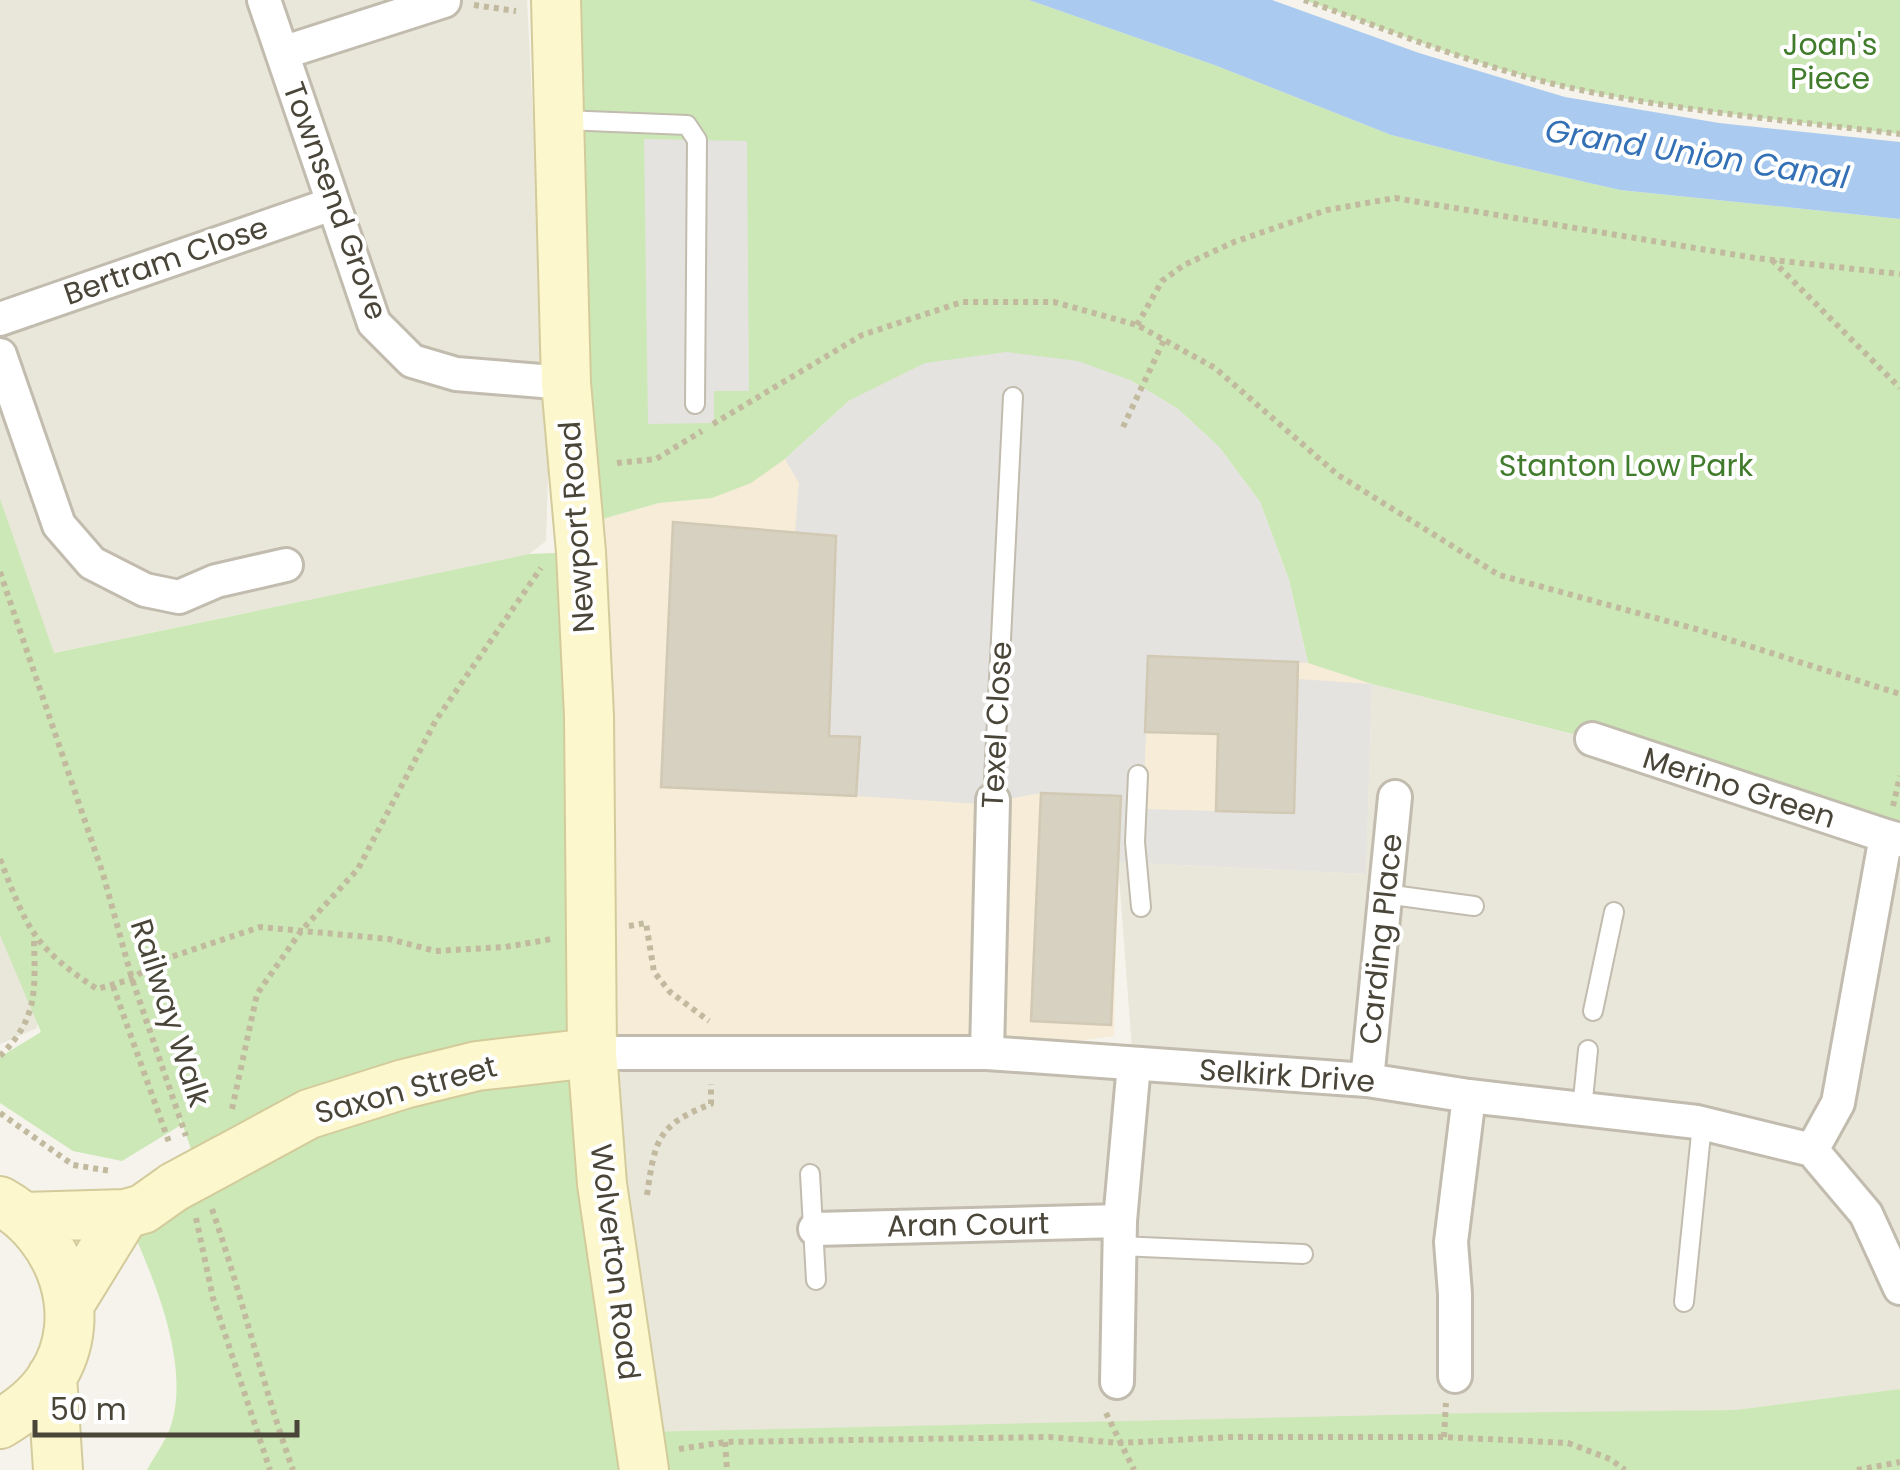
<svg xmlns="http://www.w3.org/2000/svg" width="1900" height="1470" viewBox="0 0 1900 1470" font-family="Poppins,sans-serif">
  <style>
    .residential { fill: #e9e6da }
    .commercial { fill: #f6ecd8 }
    .green { fill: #cce8b6 }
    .parking { fill: #e4e3df }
    .water { fill: #aacbef }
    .building { fill: #d7d1c1; stroke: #d1c9b4; stroke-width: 2.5 }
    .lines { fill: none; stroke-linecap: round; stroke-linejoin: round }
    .lane-casing { stroke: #c1bcae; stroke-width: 22 }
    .street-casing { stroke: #c1bcae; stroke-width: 38 }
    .secondary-casing { stroke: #d4cb9c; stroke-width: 52 }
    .path { stroke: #c2ba9f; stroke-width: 6; stroke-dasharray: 5 5; stroke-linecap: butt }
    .lane { stroke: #fff; stroke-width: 18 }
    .street { stroke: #fff; stroke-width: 32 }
    .secondary { stroke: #fdf7cd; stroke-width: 48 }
    .secondary-bridge-casing { stroke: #d4cb9c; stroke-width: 52; stroke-linecap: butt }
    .secondary-bridge { stroke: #fdf7cd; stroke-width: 48 }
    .labels { text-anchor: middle; stroke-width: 8; stroke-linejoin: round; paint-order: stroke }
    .park-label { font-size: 30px; fill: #417b2c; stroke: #fff }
    .street-label { font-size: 30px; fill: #4a4539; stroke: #fff }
    .water-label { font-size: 32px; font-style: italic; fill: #3370b5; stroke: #fff }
  </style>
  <rect width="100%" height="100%" fill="#f5f3eb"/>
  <path class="residential" d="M0,0H527L549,441L546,541L529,554L53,653L37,1028L0,1044Z
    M1372,684L1592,739L1900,840V1389L1736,1410L637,1432L592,1053L1133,1063L1118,862L1366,874Z"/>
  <path class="commercial" d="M785,459L1308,663L1372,684L1366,874L1118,862L1114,1036L987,1053H592L579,529L606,518L659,503L712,498Z"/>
  <path class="green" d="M556,0H1029L1217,66L1391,135L1506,164L1620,190L1900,219V840L1593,739L1372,684L1308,663L1289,580L1260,502L1219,447L1178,409L1130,380L850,400L785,459L751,483L712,498L659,503L606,518L579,529Z
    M1304,0H1900V134C1794,121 1686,112 1581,90C1487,71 1395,32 1304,0Z
    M0,499L54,653L529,554L581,552L637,1432L1479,1413L1735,1410L1900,1389V1470H147C155,1455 168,1438 172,1422C190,1359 151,1271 125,1214L201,1177L179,1115L181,1125L122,1161L73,1151L0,1103V1057L41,1032L0,935Z"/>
  <path class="parking" d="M644,139L747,141L749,391H714V423L648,424Z
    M1006,352L1078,361L1130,380L1178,409L1219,447L1260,502L1289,580L1308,663L1149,656L1143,809L1293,813L1298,679L1372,684L1366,874L1118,862L1120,796L1041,793L981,804L856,796L860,738L829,736L836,537L795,533L799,483L785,459L850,400L925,363Z"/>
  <path class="water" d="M1029,0H1272L1419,53L1565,97L1719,123L1900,142V219L1620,190L1506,164L1391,135L1217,66Z"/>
  <path class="building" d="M673,522L836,536L829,736L860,737L856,796L661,787Z
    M1148,656L1298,662L1294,813L1216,811L1218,734L1145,732Z
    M1041,793L1121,796L1111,1025L1031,1021Z"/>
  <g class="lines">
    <defs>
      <path id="lane" d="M563,120L687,125L697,140L695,404
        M1138,775L1135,842L1141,907
        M993,800L1013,397
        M1385,894L1474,906
        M1593,1011L1614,912
        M1582,1109L1588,1050
        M810,1174L816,1280
        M1120,1246L1303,1254
        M1684,1302L1702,1124"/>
      <path id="street" d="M264,0L374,323L412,361L456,374L566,383
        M282,53L444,1
        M0,319L332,204
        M0,355L59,525L92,563L145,590L179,597L216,581L286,565
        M1592,739L1886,836
        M592,1053H987L1367,1080L1469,1096L1697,1122L1812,1150L1866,1214L1900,1288
        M987,1053L993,800
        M1367,1080L1395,797
        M1812,1150L1838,1103L1886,836L1900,840
        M815,1229L1120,1221
        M1455,1376V1294L1451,1242L1469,1096
        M1117,1382L1120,1221L1134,1064"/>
      <path id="secondary" d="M556,0L566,383L581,552L589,716L592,1053L602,1184L644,1470
        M226,1159L309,1114L404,1084L477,1066L592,1053
        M0,1201C61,1234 91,1316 52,1377C39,1398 21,1411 0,1424
        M24,1217L125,1214L143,1209L174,1187
        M69,1305L125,1214
        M52,1376L58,1470"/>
    </defs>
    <use href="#lane" class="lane-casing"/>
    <use href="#street" class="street-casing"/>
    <use href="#secondary" class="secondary-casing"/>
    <path class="path" d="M1304,0C1395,32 1487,71 1581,90C1686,112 1794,121 1900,134
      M474,5L516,11
      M1772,260L1900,388
      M1137,325L1162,281L1184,265L1234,242L1327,210L1395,198L1755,258L1900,274
      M713,424L862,335L962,302H1054L1137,325L1215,368L1338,475L1499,575L1696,629L1900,694
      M1123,427L1164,340
      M617,463L656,459L702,431
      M0,572L103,874L132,979L186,1136
      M1893,806L1900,776
      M0,859C27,928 33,947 97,989L132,979L156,962L260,927L389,939L435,951L505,947L552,939
      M629,926L646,923L654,972L670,992L709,1021
      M113,986L170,1145
      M0,1056C39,1018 35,988 34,938
      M232,1109L257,994L301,931L358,869L436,720L541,568
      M0,1113L73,1165L111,1171
      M647,1195C655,1140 657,1125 711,1104V1084
      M212,1209C242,1295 262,1384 293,1470
      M196,1218L213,1298L270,1470
      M1106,1413L1134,1470
      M1444,1437L1446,1403
      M725,1442L727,1470
      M679,1449L725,1442L1049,1437L1120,1443L1231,1437H1444L1568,1443L1610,1459L1625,1470
      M1857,1470L1900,1462"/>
    <use href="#lane" class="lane"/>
    <use href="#street" class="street"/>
    <use href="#secondary" class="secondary"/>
    <defs>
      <path id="secondary-bridge" d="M174,1187L226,1159"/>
    </defs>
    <use href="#secondary-bridge" class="secondary-bridge-casing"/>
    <use href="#secondary-bridge" class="secondary-bridge"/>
  </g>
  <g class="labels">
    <g class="park-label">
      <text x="1830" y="55">Joan's<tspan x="1830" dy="34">Piece</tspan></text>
      <text x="1626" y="476">Stanton Low Park</text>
    </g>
    <g class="street-label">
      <text transform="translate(335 201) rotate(70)" y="10">Townsend Grove</text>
      <text transform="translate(166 261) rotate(-19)" y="10">Bertram Close</text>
      <text transform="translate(577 527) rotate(-94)" y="10">Newport Road</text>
      <text transform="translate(997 725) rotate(-87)" y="10">Texel Close</text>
      <text transform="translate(1739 788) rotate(18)" y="10">Merino Green</text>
      <text transform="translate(1381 939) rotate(-84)" y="10">Carding Place</text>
      <text transform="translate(170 1013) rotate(72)" y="10">Railway Walk</text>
      <text transform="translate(1287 1076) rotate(4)" y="10">Selkirk Drive</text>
      <text transform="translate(406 1090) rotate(-15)" y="10">Saxon Street</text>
      <text transform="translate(968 1225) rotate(-1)" y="10">Aran Court</text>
      <text transform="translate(615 1262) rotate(83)" y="10">Wolverton Road</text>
    </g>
    <g class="water-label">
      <text transform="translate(1697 154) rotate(9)" y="11">Grand Union Canal</text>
    </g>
  </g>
  <path d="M35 1420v15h262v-15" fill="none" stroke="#4a4539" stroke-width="5"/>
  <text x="50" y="1420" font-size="30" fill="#4a4539" stroke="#ffffff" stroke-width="8" paint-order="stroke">50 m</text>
</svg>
